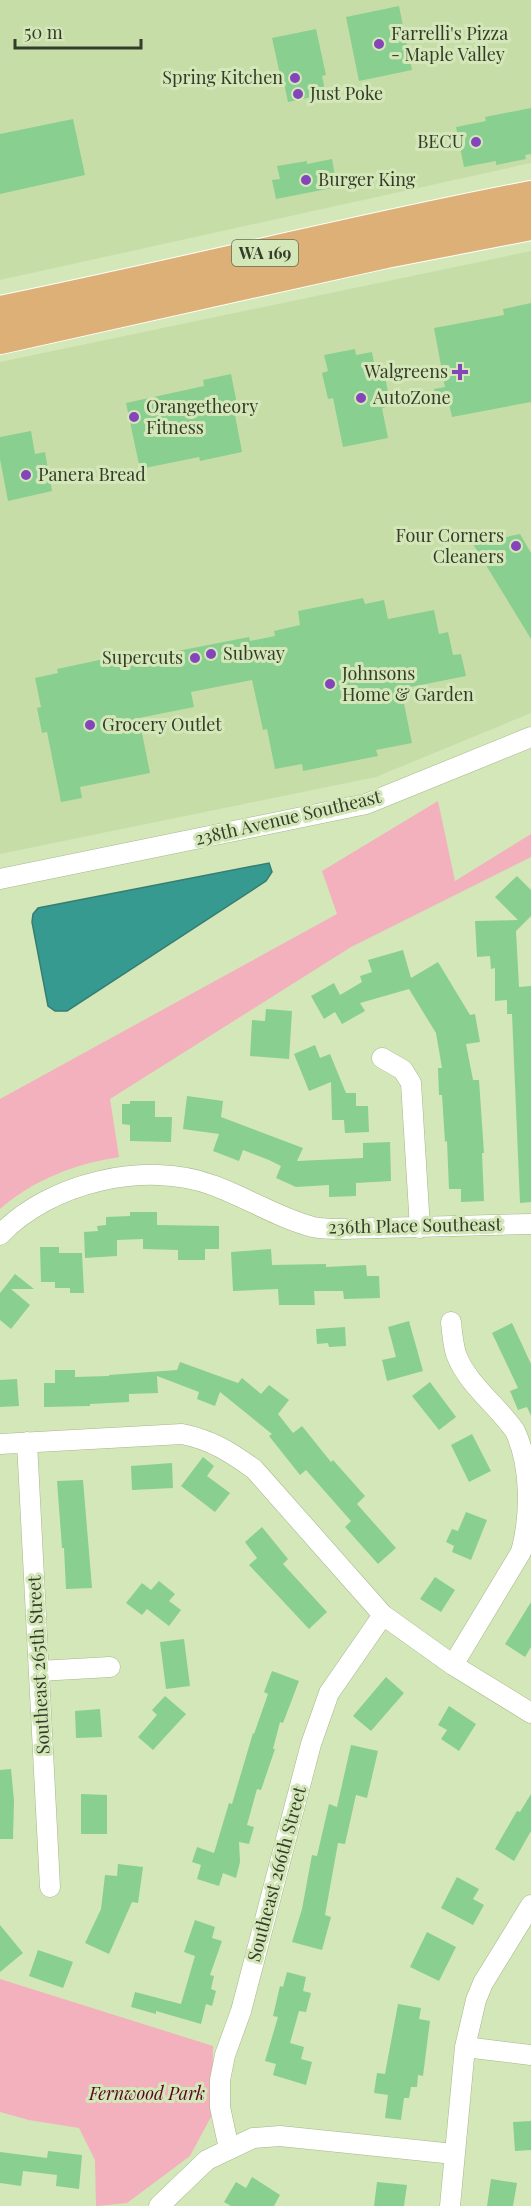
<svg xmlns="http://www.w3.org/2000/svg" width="531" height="2206" viewBox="0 0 531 2206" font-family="'Playfair Display',serif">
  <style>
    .built { fill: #c7dda8 }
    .green { fill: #f2b1bd }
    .water { fill: #379a91; stroke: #367e72; stroke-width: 1.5 }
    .building { fill: #89cf8f }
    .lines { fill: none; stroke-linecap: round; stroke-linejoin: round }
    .street-casing { stroke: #a5b78b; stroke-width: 21 }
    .primary-casing { stroke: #fff; stroke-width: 32 }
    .street { stroke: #fff; stroke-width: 20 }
    .primary { stroke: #dcb077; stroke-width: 30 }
    .poi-dot { fill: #8545ba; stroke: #d4e7b9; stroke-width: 2 }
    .labels { text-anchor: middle; stroke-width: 6; stroke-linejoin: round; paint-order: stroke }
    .shield { fill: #d4e7b9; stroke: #646f55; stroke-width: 1.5 }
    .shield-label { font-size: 16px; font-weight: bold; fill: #343c2a }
    .poi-label { font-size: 18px; fill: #343c2a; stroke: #d4e7b9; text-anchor: start }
    .street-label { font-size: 18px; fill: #343c2a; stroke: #d4e7b9 }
    .park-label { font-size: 18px; font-style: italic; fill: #5a0425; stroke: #d4e7b9 }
  </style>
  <rect width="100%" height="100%" fill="#d4e7b9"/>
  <path class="built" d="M0,0H531V163L0,280Z
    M531,251V713L376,777L0,854V362Z"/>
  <path class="green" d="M438,801L455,881L531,834V857L351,947L110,1099L119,1157C76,1164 34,1179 0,1209V1099L337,914L322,871Z
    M0,1979L213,2046L212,2115L190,2156L127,2203L96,2206L95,2160L79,2128L29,2120L0,2112Z"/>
  <path class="water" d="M269,863L272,872L266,881L67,1011H55L48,1006L32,922L33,914L38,908Z"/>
  <path class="building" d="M399,6L412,70L359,81L346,17Z
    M316,29L326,75L322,76L326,94L288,102L284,83L282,84L272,38Z
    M531,108V154L525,155L526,159L496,165V161L464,167L456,127L486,121L485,117Z
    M73,119L85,175L0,194V134Z
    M332,159L337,187L276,199L272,180L280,179L277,166L307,161V164Z
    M531,303V402L452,417L449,404L438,407L434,389L445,387L434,328L504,315L503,309Z
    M355,349L356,355L372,352L377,379L385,377L391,406L382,408L388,438L343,447L333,398L328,399L322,373L328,371L324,355Z
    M231,374L238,409L234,410L242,452L200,461L199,457L140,469L126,403L204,386L203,380Z
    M31,431L35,454L45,452L52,491L8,501L0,459V437Z
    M520,534L531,553V639L473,544Z
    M363,598L365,604L384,600L388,619L434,610L439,634L448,632L453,655L461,654L466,676L401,689L412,743L376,750L378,756L303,771L302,764L275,769L267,729L263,730L252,680L191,692L194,707L139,718L150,773L80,787L82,798L61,802L47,732L42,733L37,708L41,707L35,678L58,673L57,669L104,659L106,665L249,637L250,641L275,636L274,631L300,625L298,611Z
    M517,876L531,890V916L516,931L519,987L531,986V1202L520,1203L512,1014H507V1000L495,1001V968L491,969L490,956L477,957L475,921L518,920L495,897Z
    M403,950L411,978L438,962L470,1015L475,1014L480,1042L466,1044L473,1080H479L484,1153H482L484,1201L461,1202V1189H449L447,1141L445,1142L442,1095H439L438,1068H442L436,1033L409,989L360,1003L365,1011L342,1024L335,1012L324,1019L311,996L334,983L340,995L362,982L360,976L372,972L368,960Z
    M266,1009L292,1011L289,1059L250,1056L252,1020L265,1021Z
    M315,1045L320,1058L330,1054L346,1093H356V1106H368L369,1132L345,1133L344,1120H332L331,1082L309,1091L294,1054Z
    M187,1096L223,1101L221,1117L303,1148L297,1161L363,1158V1143L390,1142L391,1181L356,1183V1196L329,1197V1185L296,1187L276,1178L281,1166L269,1160L243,1150L239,1161L213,1151L219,1134L183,1129Z
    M130,1101H155V1117H172L171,1142L130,1141V1125L122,1124V1104H130Z
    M130,1212H157V1225L219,1226V1249H205V1260H178V1250L143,1249V1239L117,1240V1256L85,1258L84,1232L98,1231L97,1226L106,1225V1217L130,1216Z
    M40,1247H59V1253H82L84,1293H70V1288H55V1282H41Z
    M271,1249L272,1265L326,1264V1267L366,1265L367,1276H379L380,1298L344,1299L343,1291H314L315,1305H279L278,1289L233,1291L231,1252Z
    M15,1274L34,1289H11L30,1305L11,1329L0,1320V1293Z
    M409,1321L423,1371L387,1381L382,1360L396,1357L388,1327Z
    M512,1323L531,1364V1416L527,1407L518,1410L510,1391L518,1388L492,1333Z
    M345,1327L346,1346L329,1347L328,1343L317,1344L316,1329Z
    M180,1362L238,1383L242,1378L261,1394L269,1385L289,1400L278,1414L293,1433L302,1426L331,1462L333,1460L365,1496L357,1504L396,1548L378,1564L345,1527L351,1521L306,1470L300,1475L269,1436L272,1434L220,1392L215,1406L197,1399L199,1392L157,1376L158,1393L129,1394V1402L90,1404V1406L44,1407V1383H55V1370H75V1377L109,1376V1375L177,1370Z
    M17,1379L19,1406L0,1407V1380Z
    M430,1382L456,1417L439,1430L412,1396Z
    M472,1434L491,1471L469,1482L451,1445Z
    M203,1457L214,1466L207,1476L230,1493L215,1512L181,1486Z
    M172,1463L173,1488L132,1490L131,1466Z
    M83,1480L92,1588L66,1589L64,1548H62L57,1481Z
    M466,1512L487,1520L471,1560L452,1552L454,1546L446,1542L452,1529L458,1531Z
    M262,1527L288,1559L283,1564L327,1612L309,1629L249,1565L257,1558L245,1542Z
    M435,1577L455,1590L441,1612L420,1599Z
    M159,1581L175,1594L169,1601L181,1610L169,1626L147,1609L142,1615L126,1603L142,1583L151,1590Z
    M531,1602V1647L525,1657L505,1644Z
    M184,1639L190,1686L166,1689L160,1642Z
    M272,1671L299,1681L283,1723L280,1722L273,1749H275L261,1790L257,1789L247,1825L254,1827L249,1844L239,1842L240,1862L236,1878L223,1873L219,1886L197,1879L201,1865L192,1862L197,1847L214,1853L229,1803L232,1804L253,1733L254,1734L268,1694L264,1692Z
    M386,1677L404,1693L371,1731L353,1716Z
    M165,1696L186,1714L153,1750L138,1737L157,1715L152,1710Z
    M449,1706L476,1724L459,1751L441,1739L447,1730L438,1725Z
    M100,1709L102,1737L76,1738L75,1711Z
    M351,1745L378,1751L367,1798L356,1795L345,1844L338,1843L325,1915L331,1917L322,1950L292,1942L302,1909L312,1855L317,1856L329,1804L337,1807Z
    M11,1769L14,1801L13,1839H0V1770Z
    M81,1794L107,1795V1834H81Z
    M531,1794V1831L514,1861L495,1849L517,1811L520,1812Z
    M118,1864L143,1867L138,1903L132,1902L109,1954L85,1943L101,1909L105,1875L117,1876Z
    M457,1877L479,1889L473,1899L484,1905L473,1925L441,1908Z
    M195,1920L215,1927L212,1938L222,1941L210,1975L214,1976L211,1989L216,1991L212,2006L206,2004L201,2024L156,2011V2014L131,2007L135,1992L181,2004L195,1956L184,1952Z
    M0,1925L23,1953L0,1972Z
    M427,1932L456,1947L439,1981L410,1967Z
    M38,1950L73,1962L63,1988L29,1976Z
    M287,1972L306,1977L303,1991L311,1993L306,2012L299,2011L290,2043L304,2047L301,2059L312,2062L306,2085L273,2075L276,2064L265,2061L278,2017L273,2016L280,1986L283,1987Z
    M398,2004L421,2008L419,2019L430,2021L423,2076L418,2075L417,2087H411L409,2098H404L401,2120L385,2118L388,2095L374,2093L377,2073L385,2074Z
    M531,2121V2150L515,2151L513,2122Z
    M48,2151L82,2155L79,2189L56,2186L57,2175L23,2171L21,2186L0,2183V2152L47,2158Z
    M252,2177L280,2195L274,2206H231L224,2202L236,2182L246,2188Z
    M491,2179L517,2183L513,2206H487Z
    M377,2182L407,2185L404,2206H374Z"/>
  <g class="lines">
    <defs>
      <path id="street" d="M0,879L366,804L531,737
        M382,1058L403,1070L411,1083L420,1228
        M0,1235C48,1183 146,1160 212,1185C246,1197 278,1218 313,1227C322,1229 332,1229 341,1229L531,1224
        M451,1322C452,1333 453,1344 456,1354C467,1384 497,1405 515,1431C531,1465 531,1515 521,1552L453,1665
        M27,1442L50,1887
        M0,1444L182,1434C212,1440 230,1452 254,1469L383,1615L453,1665L531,1713
        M39,1671L110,1667
        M465,2047L531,2055
        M229,2149L220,2107V2080L225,2055L241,2011L311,1744L329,1693L383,1615
        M159,2206L207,2160L253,2138L280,2136L454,2154
        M450,2206L465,2047L476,2000L483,1983L531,1905"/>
      <path id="primary" d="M0,311C178,275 353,230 531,196
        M0,339L386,253L531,225"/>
    </defs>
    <use href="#street" class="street-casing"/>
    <use href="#primary" class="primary-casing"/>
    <use href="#street" class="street"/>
    <use href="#primary" class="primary"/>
  </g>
  <g class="poi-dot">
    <circle cx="379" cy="44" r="6"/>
    <circle cx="295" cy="78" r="6"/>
    <circle cx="298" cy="94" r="6"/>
    <circle cx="476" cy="142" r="6"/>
    <circle cx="306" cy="180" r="6"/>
    <path d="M457 363h6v6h6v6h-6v6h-6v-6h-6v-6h6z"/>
    <circle cx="361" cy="398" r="6"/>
    <circle cx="134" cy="417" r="6"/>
    <circle cx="26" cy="475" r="6"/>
    <circle cx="516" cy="546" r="6"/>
    <circle cx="211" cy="654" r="6"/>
    <circle cx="195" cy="658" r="6"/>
    <circle cx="330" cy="684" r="6"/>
    <circle cx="90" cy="725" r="6"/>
  </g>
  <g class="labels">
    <rect class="shield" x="232" y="240" width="66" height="26" rx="4.5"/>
    <g class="shield-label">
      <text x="265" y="259">WA 169</text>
    </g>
    <g class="poi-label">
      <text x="391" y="40">Farrelli's Pizza<tspan x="391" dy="21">- Maple Valley</tspan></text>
      <text x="283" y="84" text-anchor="end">Spring Kitchen</text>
      <text x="310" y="100">Just Poke</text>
      <text x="464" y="148" text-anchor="end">BECU</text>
      <text x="318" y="186">Burger King</text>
      <text x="448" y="378" text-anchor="end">Walgreens</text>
      <text x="373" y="404">AutoZone</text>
      <text x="146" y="413">Orangetheory<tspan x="146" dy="21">Fitness</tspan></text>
      <text x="38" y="481">Panera Bread</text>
      <text x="504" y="542" text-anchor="end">Four Corners<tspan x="504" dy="21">Cleaners</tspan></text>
      <text x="223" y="660">Subway</text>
      <text x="183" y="664" text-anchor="end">Supercuts</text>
      <text x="342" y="680">Johnsons<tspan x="342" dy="21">Home &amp; Garden</tspan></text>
      <text x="102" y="731">Grocery Outlet</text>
    </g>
    <g class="street-label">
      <text transform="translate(288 818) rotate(-13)" y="6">238th Avenue Southeast</text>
      <text transform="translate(415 1226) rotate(-1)" y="6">236th Place Southeast</text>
      <text transform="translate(39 1665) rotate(-93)" y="6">Southeast 265th Street</text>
      <text transform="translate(277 1874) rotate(-75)" y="6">Southeast 266th Street</text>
    </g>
    <g class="park-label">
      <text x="147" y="2100">Fernwood Park</text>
    </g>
  </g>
  <path d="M15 39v9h126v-9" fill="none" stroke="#343c2a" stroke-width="3"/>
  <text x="24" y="39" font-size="18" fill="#343c2a" stroke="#d4e7b9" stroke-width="4.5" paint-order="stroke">50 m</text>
</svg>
